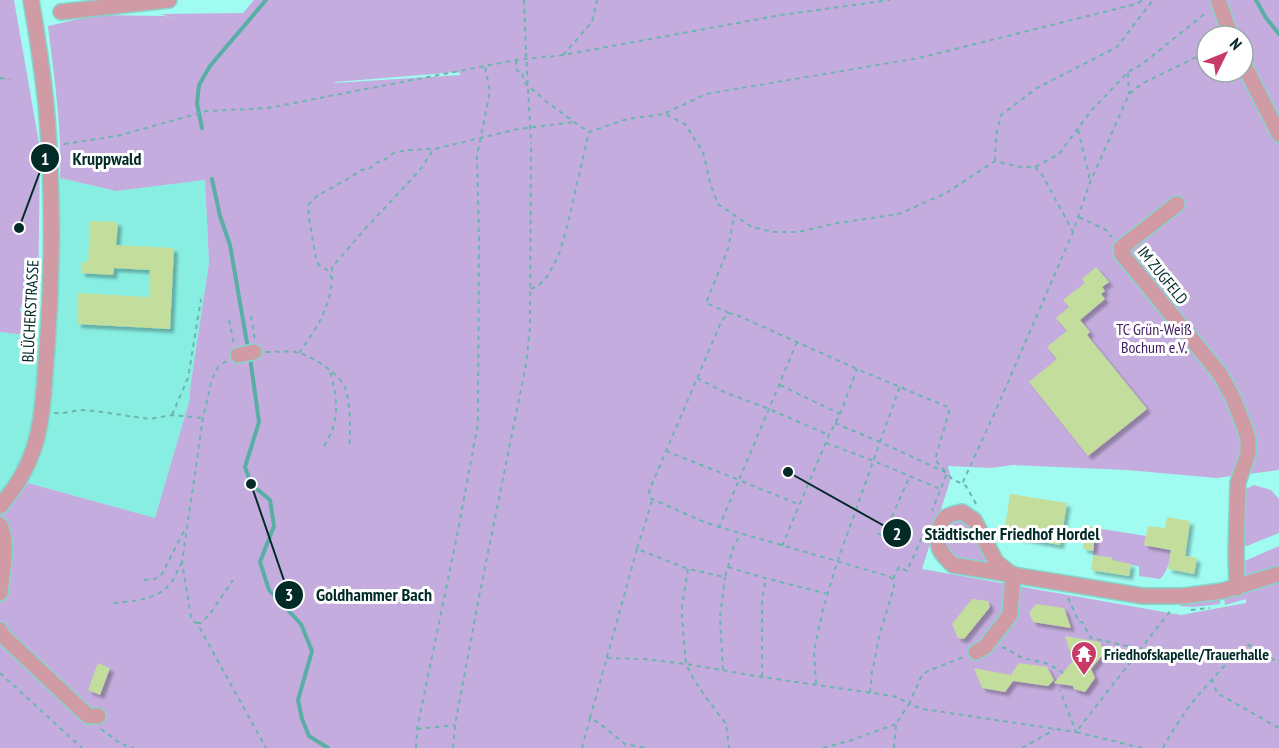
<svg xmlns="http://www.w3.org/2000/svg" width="1279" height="748" viewBox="0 0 1279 748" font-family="'PT Sans Narrow',sans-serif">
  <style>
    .built { fill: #88eee2 }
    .green { fill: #c4adde; fill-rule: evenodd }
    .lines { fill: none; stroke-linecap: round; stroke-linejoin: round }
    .stream { stroke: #59afa6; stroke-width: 4 }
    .building { fill: #c3dd9d; filter: url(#shadow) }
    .minor-casing { stroke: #84d6cc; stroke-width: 18 }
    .path { stroke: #6bb5ad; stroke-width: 2; stroke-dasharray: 4.5 4.5; stroke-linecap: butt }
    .minor { stroke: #d19ba5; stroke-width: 15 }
    .path-bridge { stroke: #6bb5ad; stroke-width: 2; stroke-dasharray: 4.5 4.5; stroke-linecap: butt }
    .labels { text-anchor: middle; stroke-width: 6; stroke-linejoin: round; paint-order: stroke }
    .street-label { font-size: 16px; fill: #022b28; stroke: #fff }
    .park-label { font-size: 16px; fill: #421e60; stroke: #fff }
    .poi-label { font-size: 16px; font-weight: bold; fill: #022b28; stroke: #fff; text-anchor: start }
    .leader { fill: none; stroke: #022b28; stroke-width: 2 }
    .callout-dot { fill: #022b28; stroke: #fff; stroke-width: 2 }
    .mark-label { font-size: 18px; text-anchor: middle; font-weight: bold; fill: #fff }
    .callout-label { font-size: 18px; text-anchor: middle; font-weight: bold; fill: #022b28; stroke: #fff; stroke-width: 6; stroke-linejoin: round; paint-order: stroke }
  </style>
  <defs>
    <filter id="shadow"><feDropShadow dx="4" dy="4" stdDeviation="1.5" flood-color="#0004"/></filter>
  </defs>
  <rect width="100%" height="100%" fill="#a0fbf0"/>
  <path class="built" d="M60,178L116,191L205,180L209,263L191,382L189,402L155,518L28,483L0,514V332L25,335L56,341Z"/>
  <path class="green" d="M0,0H14L40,149L38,301L20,308L25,335L0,332Z
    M254,0H1279V470L1216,478L1127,470L1013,465L991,468L948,466L951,478L922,569L1181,615L1246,603V599L1225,605L1224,596L1246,590L1245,561L1279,546V748H0V514L28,483L155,518L189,402L191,382L209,263L205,180L116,191L60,178C62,127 54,77 48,26L96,15L165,16L172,18L161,14L243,13ZM1207,36H1243V72H1207ZM458,72L461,75L335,83V82Z
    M1254,485L1271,490L1279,499V533L1247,546H1243L1244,490Z
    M963,519C973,525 989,552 988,564C972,561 945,562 944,539C944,534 948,528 949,524Z
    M1096,528L1146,536L1144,545L1171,550C1169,561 1169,570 1160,579L1139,576V566L1112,562V558L1093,555Z
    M1220,597V604L1193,607L1179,606L1183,601Z"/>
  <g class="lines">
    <path class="stream" d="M1256,0L1266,18L1279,34
      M202,128L197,104L199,85L210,66L266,0
      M212,179L220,216L230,245L248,349
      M250,357L259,422L245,467L251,484L270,500L274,526L260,562L269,590L301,624L312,651L298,700L302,719L309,736L328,748"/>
  </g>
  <path class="building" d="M90,221L118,222L116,245L174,248L170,329L77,324L78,293L149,297L150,270L114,268L113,275L81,273V262H88Z
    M1096,267L1109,282L1102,287L1105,291L1101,294L1105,299L1080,320L1090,332L1087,335L1147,409L1088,456L1029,382L1057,359L1047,347L1067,331L1056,318L1069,307L1063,300L1085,283L1082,279Z
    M1010,494L1067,503L1060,545L1004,535Z
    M1167,517L1190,521L1185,556L1197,558L1194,574L1168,569L1171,550L1144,545L1148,526L1165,528Z
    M1086,526L1096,528L1093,551L1083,549Z
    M1093,555L1113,558L1112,560L1131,564L1129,576L1091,570Z
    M972,599L988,601L990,607L964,639L958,638L952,624Z
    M1036,604L1064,608L1071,628L1033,622L1029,613Z
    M1065,636L1100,642L1103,649L1104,653L1091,669L1095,678L1085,692L1074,689L1073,686L1054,683L1073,661Z
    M98,663L110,668L100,695L88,690Z
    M1019,663L1047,667L1054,680L1048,686L1013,681L1005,692L982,688L974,668L1011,675Z"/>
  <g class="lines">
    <defs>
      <path id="minor" d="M1218,0L1231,36
        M61,12L169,0
        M1243,63L1279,134
        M1177,204L1121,248L1122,254L1220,374L1233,398L1244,426L1248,438V454L1238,482L1236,553L1237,588
        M238,355L254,352
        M0,506C15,489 27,469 34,448C44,416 44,382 47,349C53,268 53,184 46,104C42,69 37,34 31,0
        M0,525C9,543 2,573 0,593
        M1010,573L996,562L974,520L962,512C947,515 942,516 939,532C936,548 941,554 953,565L1143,596H1183L1222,591L1279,574
        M0,630L1,634L88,716H98
        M976,652L985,647L1010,615L1013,574"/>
    </defs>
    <use href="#minor" class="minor-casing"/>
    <path class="path" d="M524,0L526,53
      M563,55L592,22L597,0
      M516,60L517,71L522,72L524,82L547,102L574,122L589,132
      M1128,73L1129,94
      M0,78L10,79
      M666,113L706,94L919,58L1136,4L1143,0
      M1078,130L1089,175V182
      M64,144L117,136L207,111L268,108L516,60L563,55L781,15L890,0
      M995,161L996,135L1001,115L1037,88L1117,47L1153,0
      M1035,167L1043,176L1073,232
      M1079,217L1106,230L1112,237
      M332,279L327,270L319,265L316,259L309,218L308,205L317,196L351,177L361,170L369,169L375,163L383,161L394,153L406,150L434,149L518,129L574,122
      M531,289L539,285L547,277L558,257L566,231L589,132L627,119L665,114L685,124L703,152L711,186L718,204L752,227L773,232H798L838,223L899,214L946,193L995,161L1021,167H1035L1059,154L1091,111L1128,72L1141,65L1207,12
      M729,313L706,303L728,249L734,216
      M251,316L255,340
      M229,320L234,344
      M797,342L739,480L800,505
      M266,352C276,352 286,351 295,352C310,354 342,375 346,390C350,405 351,432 349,447
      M299,353C320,323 333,304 332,267L366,228L420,170L433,150
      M226,361L218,367L212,379L203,418L182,562L191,617L194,622L197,623L266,748
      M697,378L724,392L769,409L829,435
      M780,385L840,414
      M54,413H64L80,410L95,411L149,419L172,415L203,418
      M172,415L188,378L201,299
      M835,423L880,442L947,473L951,478L962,484
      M826,443L874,461L940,489
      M324,446C340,421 338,399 330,371
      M666,451L739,480L719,527
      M652,501L637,549L688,569L725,577L734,545L741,534
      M976,504L966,486L962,484L996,410L1073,232L1089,185L1129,94L1143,83L1207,52
      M878,533L883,536L910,476
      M782,546L829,435L840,414L857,369
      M637,549L590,718L599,723L625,744L646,748
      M728,567L761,577L828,594
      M688,569L682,606V618L686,664L693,678L705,696L726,724L729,748
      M893,579L899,567L907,571L924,533
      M144,580L155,579L162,574L186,527
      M1068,598L1079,622H1082L1091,638L1141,649
      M114,603C133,601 157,600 170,584C175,578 178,569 182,562
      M1191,610L1210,608
      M197,623H201L210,614L233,580
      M1002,647L1009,650L1022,658L1049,664L1063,673
      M607,658L643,659L686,664L762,677L893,696L899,698L909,704L922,675L928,671L963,657
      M723,670L720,617L725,577
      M0,673L82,748
      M762,677V599L766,578
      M1212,679L1217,693L1279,728
      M816,684L814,651L823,609L837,563L900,386
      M870,693L872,672L880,633L894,587L893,579L888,576L719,527L704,522L650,498L649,491L722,320L729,313L739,316L857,369L950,408L935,460L947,473L932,511
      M101,729L121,744L134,748
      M417,729L455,725
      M416,748L417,729L457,536L478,423L479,237L477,156L490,91L485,67
      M453,748L455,725L479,597L526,365L530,326L531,142
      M582,748L590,718
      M823,748L849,741L896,724
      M894,748L896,724L909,704L923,709L1076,732L1060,690
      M1022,748L1054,730
      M1142,748L1076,732L1171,610
      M1163,748C1184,708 1214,675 1247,644L1279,663"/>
    <use href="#minor" class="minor"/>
    <path class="path-bridge" d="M526,53L531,142"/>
  </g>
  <defs>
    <symbol id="temple-pin" viewBox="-11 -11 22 30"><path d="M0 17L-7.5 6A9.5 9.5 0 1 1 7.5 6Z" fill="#c83a67" stroke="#fff"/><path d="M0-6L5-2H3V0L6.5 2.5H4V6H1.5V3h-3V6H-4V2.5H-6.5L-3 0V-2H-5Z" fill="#fff"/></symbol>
  </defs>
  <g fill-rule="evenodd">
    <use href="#temple-pin" x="1069" y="639" width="30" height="40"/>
  </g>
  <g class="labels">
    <g class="street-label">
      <text transform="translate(1163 275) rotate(51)" y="6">IM ZUGFELD</text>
      <text transform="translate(30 311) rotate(-87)" y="6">BLÜCHERSTRASSE</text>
    </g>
    <g class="park-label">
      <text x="1154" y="335">TC Grün-Weiß<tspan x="1154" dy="18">Bochum e.V.</tspan></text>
    </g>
    <g class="poi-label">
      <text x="1104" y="660">Friedhofskapelle/Trauerhalle</text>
    </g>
  </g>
  <path class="leader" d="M19 228L45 158M788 472L897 533M251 484L289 595"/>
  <g class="callout-dot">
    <circle cx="19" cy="228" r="6"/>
    <circle cx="788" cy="472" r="6"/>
    <circle cx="251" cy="484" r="6"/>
    <circle cx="45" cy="158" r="15"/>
    <circle cx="897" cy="533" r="15"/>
    <circle cx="289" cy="595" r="15"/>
  </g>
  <g class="mark-label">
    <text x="45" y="165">1</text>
    <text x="897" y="540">2</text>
    <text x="289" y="601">3</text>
  </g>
  <g class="callout-label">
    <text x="107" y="165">Kruppwald</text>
    <text x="1012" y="540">Städtischer Friedhof Hordel</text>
    <text x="374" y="601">Goldhammer Bach</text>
  </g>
  <g transform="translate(1225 54) rotate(47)"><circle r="28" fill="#ffffff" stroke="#9aaaa9" stroke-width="1.5"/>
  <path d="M0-4.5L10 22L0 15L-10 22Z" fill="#c83a67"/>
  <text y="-9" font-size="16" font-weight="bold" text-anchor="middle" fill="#022b28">N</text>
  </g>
</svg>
